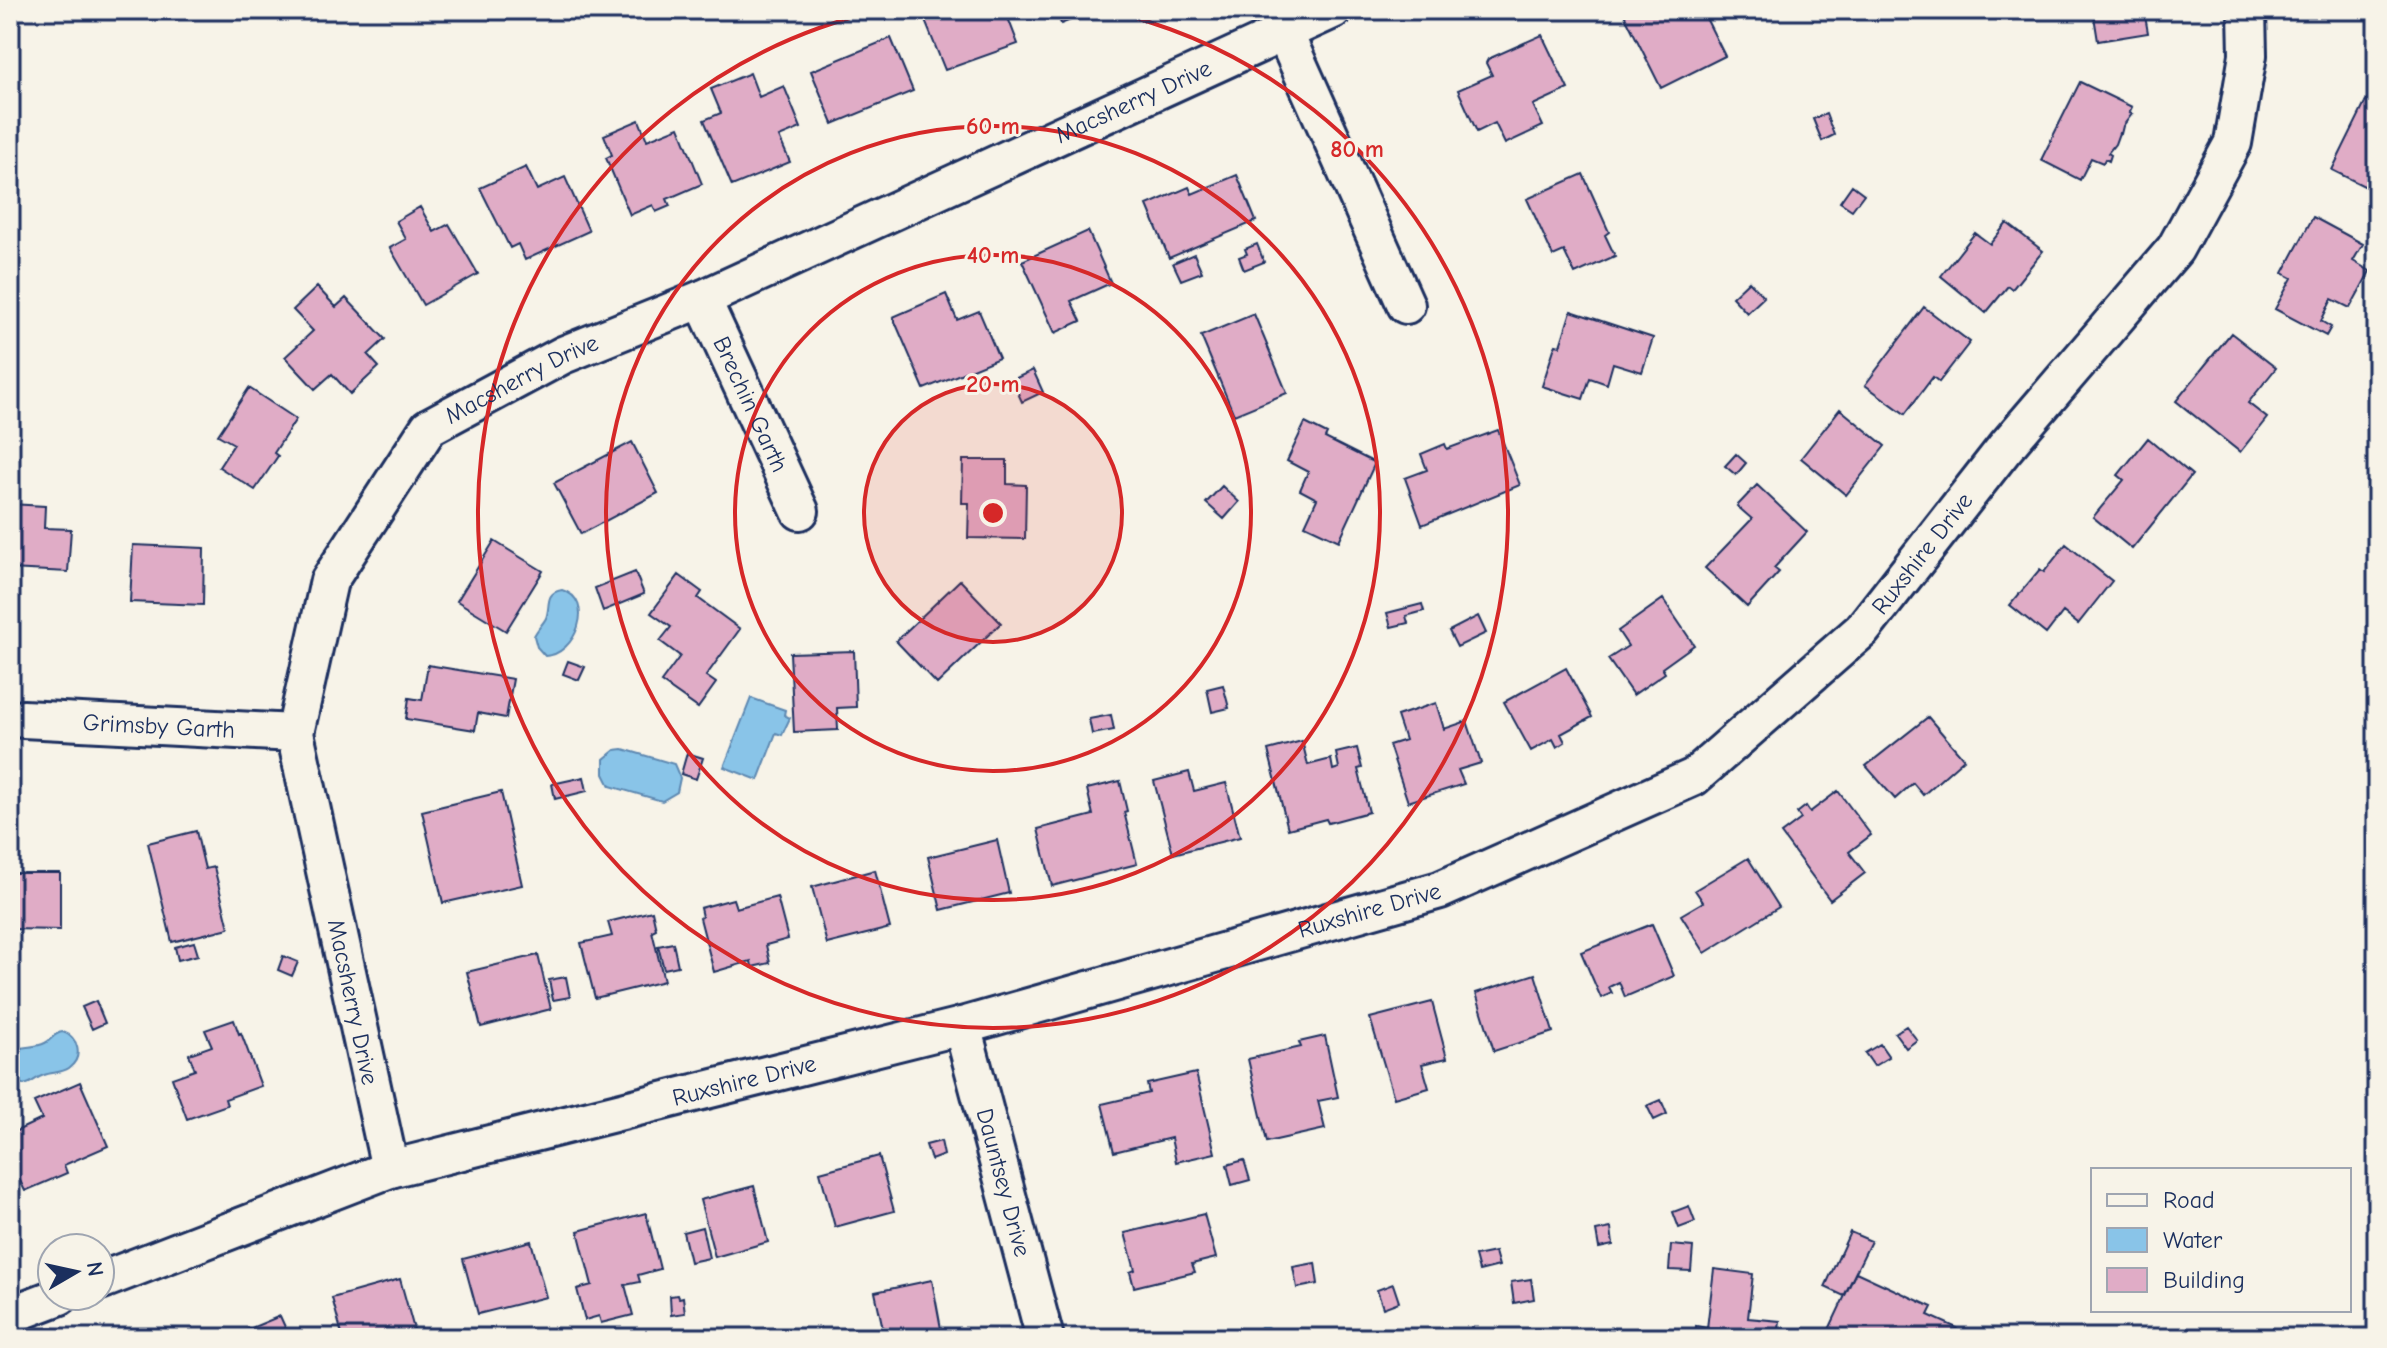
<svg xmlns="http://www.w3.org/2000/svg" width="2387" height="1348" viewBox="0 0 2387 1348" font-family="'Comic Neue',sans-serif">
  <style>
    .water { fill: #89c4e8; stroke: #5d88b1; stroke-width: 2 }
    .building { fill: #e0acc6; stroke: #1b2f5e; stroke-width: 2 }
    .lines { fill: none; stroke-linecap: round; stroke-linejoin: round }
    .street-casing { stroke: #1b2f5e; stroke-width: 42 }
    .street { stroke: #f7f3e8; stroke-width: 36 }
    .ring { fill: none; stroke: #d62828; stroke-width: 4 }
    .labels { text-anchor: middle; stroke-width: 6; stroke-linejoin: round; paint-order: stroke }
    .street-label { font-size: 24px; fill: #1b2f5e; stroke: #f7f3e8 }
    .centre { fill: #d62828; stroke: #f7f3e8; stroke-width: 4 }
    .ring-label { font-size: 24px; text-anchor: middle; font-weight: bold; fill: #d62828; stroke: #f7f3e8; stroke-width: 6; stroke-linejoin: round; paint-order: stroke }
  </style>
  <rect width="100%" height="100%" fill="#f7f3e8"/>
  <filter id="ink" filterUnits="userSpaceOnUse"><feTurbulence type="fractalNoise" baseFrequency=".0125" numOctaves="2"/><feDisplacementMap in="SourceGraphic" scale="16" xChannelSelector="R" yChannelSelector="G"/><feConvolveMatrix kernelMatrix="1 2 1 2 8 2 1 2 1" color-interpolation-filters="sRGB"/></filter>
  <g filter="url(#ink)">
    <path class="water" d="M562,590C597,600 575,656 545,656L537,647L534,636C537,629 543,624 546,618C551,605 544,593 562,590Z
      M751,698L785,710L784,715L790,718L782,735L776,733L758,780L724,767Z
      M623,749L674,764L680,778L677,792L662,801L610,786L604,774V759L615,750Z
      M63,1032C78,1037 84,1057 69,1068C62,1073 52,1072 44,1075C29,1080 28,1093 10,1076V1053C21,1044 33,1049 45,1043C53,1039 53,1033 63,1032Z
      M1261,1327H1267L1287,1338H1250Z"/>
    <path class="building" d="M944,10H1005L1018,44L945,70L924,18Z
      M1056,10H1096L1061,24Z
      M1622,10H1702L1725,56L1661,88Z
      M2093,10H2144L2148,33L2098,41Z
      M1542,35L1568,89L1533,105L1543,126L1505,144L1495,123L1477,132L1458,90L1492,75L1486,63L1488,59Z
      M891,38L913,91L833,124L811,71Z
      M750,73L759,97L784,86L801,128L779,137L790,162L732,186L704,120L721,113L711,89Z
      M2080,82L2132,107L2129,113L2132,114L2123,126L2121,134L2119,133L2115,144L2108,153L2111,155L2109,161L2105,159L2103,163L2091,158L2080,180L2041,160Z
      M2367,99L2377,104V181L2372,190L2332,170Z
      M1826,114L1834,135L1822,141L1813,119Z
      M639,120L647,140L679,127L702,184L667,199L670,206L656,212L653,205L630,215L606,158L612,155L604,135Z
      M526,167L537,190L565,177L589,231L525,260L518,244L510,248L480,188Z
      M1583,174L1609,232L1605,235L1615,256L1575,274L1564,251L1553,256L1527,199Z
      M1237,175L1256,221L1169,258L1147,205L1189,187L1192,194Z
      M1852,185L1864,194L1852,210L1840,202Z
      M420,207L434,232L449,224L478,274L423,305L390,248L406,239L396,221Z
      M2313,217L2363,244L2353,261L2370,271L2350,308L2332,299L2321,321L2331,327L2326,336L2275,309L2292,278L2283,273Z
      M2007,223L2043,251L2014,287L2012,289L2008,286L1986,313L1941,276L1975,233L1990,244Z
      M1088,231L1111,283L1071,301L1081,321L1055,333L1022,261Z
      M1257,244L1264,262L1244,270L1239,257L1247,254L1245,249Z
      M1194,254L1202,272L1181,280L1173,263Z
      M1749,281L1764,297L1747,313L1732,297Z
      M317,287L336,307L346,298L385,339L368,355L379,367L350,394L332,374L315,389L285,357L313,331L293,310Z
      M946,294L957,320L979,311L999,358L924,389L893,317Z
      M1924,307L1970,342L1939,382L1933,377L1905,414L1865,385Z
      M1571,311L1653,338L1642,372L1613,363L1607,384L1590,378L1583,399L1542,386L1554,349L1556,345L1560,346Z
      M1254,314L1287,393L1234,415L1201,336Z
      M2231,333L2276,368L2248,403L2267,418L2240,452L2176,401Z
      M1033,370L1043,392L1022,402L1012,380Z
      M249,388L296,419L274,453L278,456L255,490L219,467L234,444L218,435Z
      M1840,409L1885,446L1846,495L1801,458Z
      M1305,423L1327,434L1325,438L1375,463L1339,541L1305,525L1317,499L1300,490L1308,472L1287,461Z
      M1498,430L1520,485L1422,525L1405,478L1427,470L1421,454L1445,444L1447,449Z
      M2148,438L2192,475L2132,549L2093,517L2124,480L2118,475Z
      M632,442L658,493L581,534L554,483Z
      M1736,454L1746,463L1736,475L1725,466Z
      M963,460H1007V484L1026,485L1025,539L968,538L969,503H962Z
      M1757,485L1807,532L1774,568L1779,572L1747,607L1705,568L1752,519L1737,506Z
      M1222,486L1239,502L1224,519L1206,503Z
      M10,504L45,506L44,528L71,529L68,572L10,569Z
      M494,541L543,571L506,631L457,601Z
      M2066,544L2112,581L2078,624L2063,612L2046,634L2010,605L2040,569L2044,572Z
      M133,545L204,548L203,605L130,602Z
      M635,572L644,594L603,611L595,588Z
      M679,575L702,592L698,598L740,629L706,676L716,683L698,708L661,682L680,656L660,641L671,627L651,613Z
      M960,580L1001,623L937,684L896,641Z
      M1663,599L1694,645L1662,668L1665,673L1633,695L1608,659L1628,646L1618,631Z
      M1422,604L1424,611L1406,616L1408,623L1391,627L1387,613Z
      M1478,616L1486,633L1457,647L1449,631Z
      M854,651L856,707L837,708L838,730L794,732L790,653Z
      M568,661L585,667L579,680L563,674Z
      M428,665L513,679L506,718L478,713L475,730L406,719L409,698L422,700Z
      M1566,668L1592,717L1561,734L1565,742L1557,747L1553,739L1531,751L1504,702Z
      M1223,685L1229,708L1212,712L1207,689Z
      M1436,703L1444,729L1467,721L1481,763L1458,770L1464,784L1408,802L1389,745L1405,740L1397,716Z
      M1111,715L1114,730L1092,734L1089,719Z
      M1928,717L1964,759L1923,795L1913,783L1895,799L1866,766Z
      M1302,741L1308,765L1331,759L1333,770L1339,768L1336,753L1357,748L1362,768L1358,769L1369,812L1328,823L1326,819L1288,829L1268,750Z
      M687,753L703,758L696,779L681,774Z
      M1189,772L1194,791L1226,783L1240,837L1173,854L1154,781Z
      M584,777L587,791L555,799L552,784Z
      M1120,781L1127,811L1124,812L1137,864L1052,886L1038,829L1093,815L1087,789Z
      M1838,791L1871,835L1849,852L1865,873L1830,900L1781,834L1801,819L1797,813L1806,806L1810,812Z
      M501,792L522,885L443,903L422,811Z
      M196,831L205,869L214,867L229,928L172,942L148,843Z
      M997,840L1009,893L941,910L928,857Z
      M1748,858L1779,907L1705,953L1681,915L1703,902L1695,890Z
      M875,870L890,928L827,944L812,887Z
      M10,873H60V930L10,929Z
      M777,897L788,939L766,945L770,963L752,967L751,961L714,972L700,918L702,917L700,908L733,899L736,908Z
      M652,911L656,929L652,931L664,981L595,998L581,943L612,936L608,922Z
      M1652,924L1674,976L1625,997L1619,982L1609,987L1612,993L1601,998L1581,952Z
      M194,942L198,955L178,960L175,947Z
      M673,943L678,966L664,969L658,946Z
      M538,955L551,1009L481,1027L467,972Z
      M283,956L298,962L292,976L278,970Z
      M1535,974L1553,1032L1494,1051L1476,993Z
      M566,977L570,997L553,1000L549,980Z
      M96,1001L105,1023L92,1029L82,1007Z
      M1432,1002L1447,1058L1422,1064L1429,1088L1394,1098L1370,1018Z
      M234,1020L239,1034L241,1033L261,1086L225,1099L227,1105L187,1119L172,1078L195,1070L189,1054L212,1046L205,1030Z
      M1906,1026L1917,1040L1906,1048L1895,1033Z
      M1325,1036L1338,1097L1318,1101L1325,1129L1267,1142L1248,1059L1301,1047L1299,1042Z
      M1880,1044L1889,1057L1874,1066L1865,1053Z
      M1196,1073L1215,1153L1176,1162L1171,1138L1114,1152L1102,1104L1149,1093L1147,1084Z
      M80,1082L108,1146L64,1165L67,1173L25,1191L10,1160V1134L42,1119L34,1102Z
      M1661,1100L1667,1114L1654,1120L1647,1106Z
      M941,1141L944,1155L931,1160L926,1145Z
      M879,1156L894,1211L835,1227L820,1172Z
      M1244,1160L1250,1180L1232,1185L1227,1165Z
      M754,1186L768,1242L715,1257L700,1200Z
      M1689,1206L1695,1222L1679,1228L1673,1212Z
      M646,1213L660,1269L638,1275L640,1282L625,1285L633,1315L601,1323L599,1316L585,1320L577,1289L592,1285L578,1231Z
      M1204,1214L1216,1258L1192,1264L1195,1272L1134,1287L1130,1272L1135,1270L1125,1233Z
      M702,1227L709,1258L690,1262L683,1232Z
      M1611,1228L1613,1245L1599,1248L1596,1231Z
      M1850,1232L1871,1241L1844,1296L1825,1287Z
      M531,1241L546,1297L478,1314L463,1259Z
      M1671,1245L1693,1247L1691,1271L1669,1270Z
      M1495,1252L1499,1266L1479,1271L1475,1256Z
      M1315,1263L1318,1284L1297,1288L1293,1267Z
      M1714,1269L1753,1274L1748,1318L1780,1321L1778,1338H1695L1696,1326L1707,1328Z
      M1856,1272L1932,1307L1928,1315L1957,1328L1953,1338H1825Z
      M400,1279L415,1333L398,1338H343L332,1298Z
      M1531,1279L1534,1299L1514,1303L1511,1282Z
      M932,1280L942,1334L921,1338H885L875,1292Z
      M1393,1284L1399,1302L1383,1308L1377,1290Z
      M678,1295L679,1298L683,1297L685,1313L671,1315L670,1296Z
      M280,1316L290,1338H227L249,1329Z
      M1409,1329L1411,1338H1383V1335Z"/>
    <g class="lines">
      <defs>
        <g id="street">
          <path d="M1284,32L1406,305"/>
          <path id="s1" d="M702,299L800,511"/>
          <path id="s2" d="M23,719L295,733"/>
          <path id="s3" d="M962,1026L1045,1338"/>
          <path id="s4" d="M390,1169L295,733L329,581L429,427L563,355L702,299L1333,10"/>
          <path id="s5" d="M100,1281L390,1169L962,1026L1440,890L1694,777L1862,630L2004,449L2175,249L2233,143L2248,55L2247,10"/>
          <path d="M10,1315L60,1296"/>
        </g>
      </defs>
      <use href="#street" class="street-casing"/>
      <use href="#street" class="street"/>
    </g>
  </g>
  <circle cx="993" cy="513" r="129" fill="#d62828" fill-opacity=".12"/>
  <g class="ring">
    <circle cx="993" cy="513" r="129"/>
    <circle cx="993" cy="513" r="258"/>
    <circle cx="993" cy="513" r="387"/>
    <path d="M1104 10A515 515 0 1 1 882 10"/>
  </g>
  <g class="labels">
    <g class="street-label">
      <text dy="8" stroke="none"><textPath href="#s4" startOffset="1562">Macsherry Drive</textPath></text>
      <text dy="8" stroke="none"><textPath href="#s4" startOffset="890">Macsherry Drive</textPath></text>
      <text dy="8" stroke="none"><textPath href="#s1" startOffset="116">Brechin Garth</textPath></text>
      <text dy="8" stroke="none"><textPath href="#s5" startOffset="1996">Ruxshire Drive</textPath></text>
      <text dy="8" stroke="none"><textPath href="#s2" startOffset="136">Grimsby Garth</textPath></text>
      <text dy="8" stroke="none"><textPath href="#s5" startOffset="1324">Ruxshire Drive</textPath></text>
      <text transform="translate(353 1002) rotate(78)" y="8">Macsherry Drive</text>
      <text dy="8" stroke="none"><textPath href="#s5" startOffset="676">Ruxshire Drive</textPath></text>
      <text dy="8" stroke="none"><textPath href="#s3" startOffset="162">Dauntsey Drive</textPath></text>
    </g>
  </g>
  <circle cx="993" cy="513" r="12" class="centre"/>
  <g class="ring-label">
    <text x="993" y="134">60 m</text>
    <text x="1357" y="157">80 m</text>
    <text x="993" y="263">40 m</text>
    <text x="993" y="392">20 m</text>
  </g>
  <rect width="2387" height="1348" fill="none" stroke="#f7f3e8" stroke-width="40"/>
  <rect x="20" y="20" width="2347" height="1308" fill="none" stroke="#1b2f5e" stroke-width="3" filter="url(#ink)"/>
  <rect x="2091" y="1168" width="260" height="144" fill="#f7f3e8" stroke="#9fa5b1" stroke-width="2"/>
  <rect x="2107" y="1194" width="40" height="12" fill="#f7f3e8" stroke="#9fa5b1" stroke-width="2"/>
  <text x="2163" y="1208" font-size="24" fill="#1b2f5e">Road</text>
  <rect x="2107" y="1228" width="40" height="24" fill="#89c4e8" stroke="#9fa5b1" stroke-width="2"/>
  <text x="2163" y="1248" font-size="24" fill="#1b2f5e">Water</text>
  <rect x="2107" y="1268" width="40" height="24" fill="#e0acc6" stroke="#9fa5b1" stroke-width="2"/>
  <text x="2163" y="1288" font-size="24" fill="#1b2f5e">Building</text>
  <g transform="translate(76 1272) rotate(81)"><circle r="38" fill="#f7f3e8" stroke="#9fa5b1" stroke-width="2"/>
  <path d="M0-6L14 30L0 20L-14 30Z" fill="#1b2f5e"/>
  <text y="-12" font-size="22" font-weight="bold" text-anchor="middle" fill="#1b2f5e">N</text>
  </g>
</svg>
